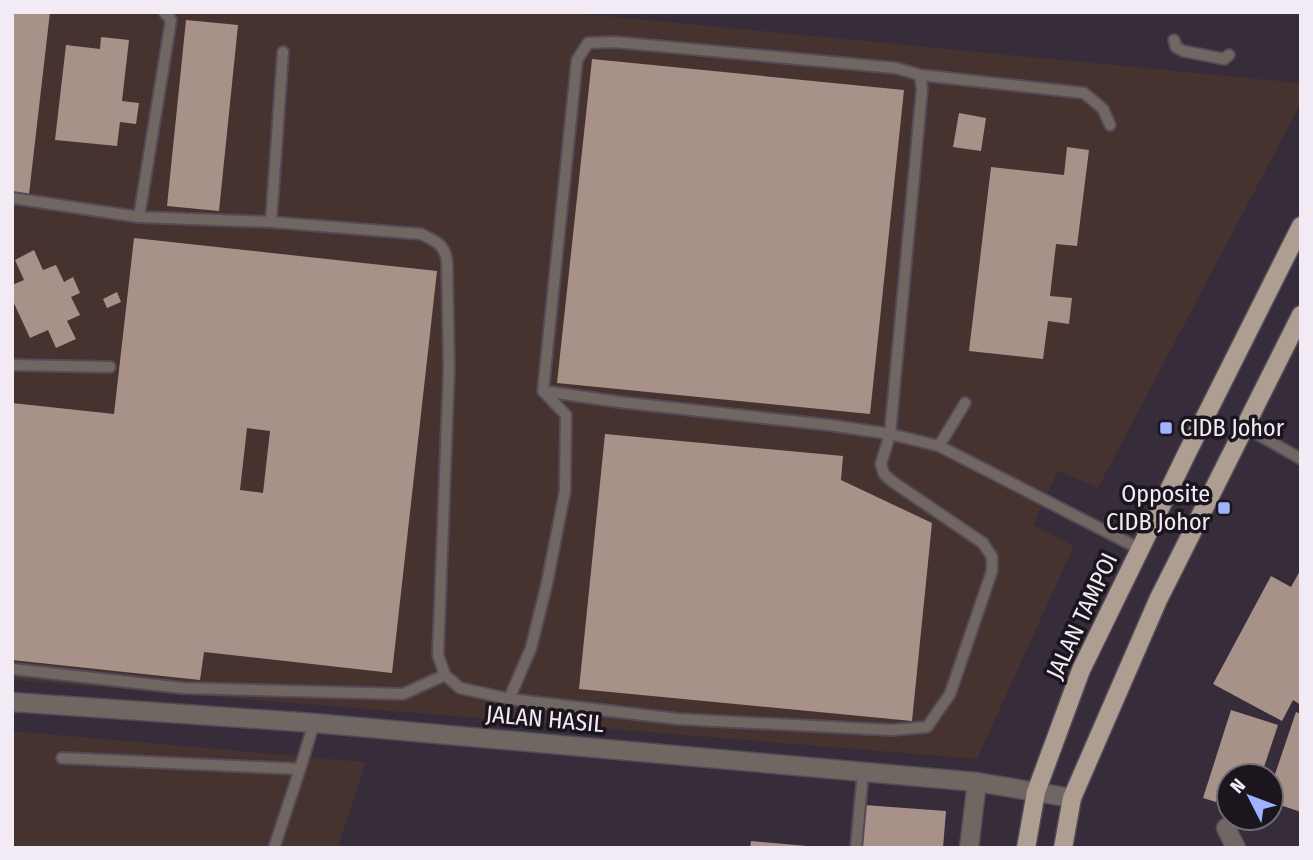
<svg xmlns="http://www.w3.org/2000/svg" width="1313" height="860" viewBox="0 0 1313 860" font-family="'Fira Sans Condensed',sans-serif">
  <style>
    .industrial { fill: #46322f }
    .building { fill: #a89189; fill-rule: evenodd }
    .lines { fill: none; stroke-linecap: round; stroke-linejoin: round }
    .service-casing { stroke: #554b58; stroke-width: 14 }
    .minor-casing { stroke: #554b58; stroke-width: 21 }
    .tertiary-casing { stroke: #554b58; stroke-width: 21 }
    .primary-casing { stroke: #554b58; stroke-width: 21 }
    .service { stroke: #706762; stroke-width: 10 }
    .minor { stroke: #706762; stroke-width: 18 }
    .tertiary { stroke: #706762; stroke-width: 18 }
    .primary { stroke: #ae9e92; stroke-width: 18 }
    .poi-dot { fill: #9db4fd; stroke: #1b161d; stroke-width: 2.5 }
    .labels { text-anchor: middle; stroke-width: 7; stroke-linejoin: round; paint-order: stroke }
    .poi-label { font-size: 24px; fill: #f2ebf5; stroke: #1b161d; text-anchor: start }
    .street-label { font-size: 24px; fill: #f2ebf5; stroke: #1b161d }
  </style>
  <rect width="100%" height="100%" fill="#372c3a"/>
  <path class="industrial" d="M12,12H564L1301,83V103L1098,488L1058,471L1033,525L1074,546L977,759L12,680Z
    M12,731L366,762L338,848H12Z"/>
  <path class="building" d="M12,12H50L29,194L12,192Z
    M186,20L238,25L219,211L167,206Z
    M101,37L129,40L122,101L139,103L136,124L120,122L117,146L55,140L66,45L100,49Z
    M592,59L904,90L870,414L557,383Z
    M959,113L986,118L981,151L953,147Z
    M1067,147L1089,150L1077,246L1056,244L1050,296L1072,298L1069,324L1048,321L1043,359L969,351L991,167L1064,175Z
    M134,238L437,271L392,673L204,652L200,680L12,660V403L114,414ZM247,428L270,431L263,493L240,490Z
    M34,250L43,270L56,265L64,282L73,277L80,293L71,297L80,315L67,321L76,339L56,348L48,330L30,338L12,299V285L24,280L15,260Z
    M117,292L121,302L107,308L103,299Z
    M605,434L843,456L841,480L932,523L912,721L579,689Z
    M1301,569V705L1293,700L1282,721L1213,684L1271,576L1291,587Z
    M1231,710L1278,725L1261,776H1229V799L1218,796L1216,802L1203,798Z
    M1296,712L1301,714V812L1271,802V786Z
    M864,805L946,811L943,848H861Z
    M751,841L807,846V848H750Z"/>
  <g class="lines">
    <defs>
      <path id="service" d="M1174,40L1176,47L1183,51L1224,59L1229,55
        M920,75L1084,93L1103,109L1110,125
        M12,198L139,217L271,222L421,234C435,241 445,244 447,262L449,369L438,655L445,675L460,688L509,699L678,719L891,730L927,727L950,694L992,571V557L983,543L893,482L884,474L881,464L890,434L922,89L920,75L896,68L614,42L588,43L577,60L543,391L566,415L565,491L547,583L531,648L509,699
        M139,217L171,20L164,12
        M271,222L283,52
        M12,365L110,367
        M543,391L619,402L829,425L890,434L939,446L1140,549
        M1245,427L1301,459
        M939,446L965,403
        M12,669L183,688L403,694L445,675
        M62,758L300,769L274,848
        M300,769L314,723
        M856,848L863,772"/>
      <path id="minor" d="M1226,828L1236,848
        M969,848L977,782"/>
      <path id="tertiary" d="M12,702L314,723L977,782L1072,798"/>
      <path id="primary" d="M1026,848L1036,792L1081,670L1188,451L1301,226
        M1063,848L1072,798L1158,600L1301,315"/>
    </defs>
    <use href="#service" class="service-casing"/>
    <use href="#minor" class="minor-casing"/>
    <use href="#tertiary" class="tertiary-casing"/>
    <use href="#primary" class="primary-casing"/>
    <use href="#service" class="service"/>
    <use href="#minor" class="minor"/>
    <use href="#tertiary" class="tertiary"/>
    <use href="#primary" class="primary"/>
  </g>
  <g class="poi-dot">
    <rect x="1159" y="421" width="14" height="14" rx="3.5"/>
    <rect x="1217" y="501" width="14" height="14" rx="3.5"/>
  </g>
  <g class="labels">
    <g class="poi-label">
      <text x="1180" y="436">CIDB Johor</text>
      <text x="1210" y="502" text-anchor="end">Opposite<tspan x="1210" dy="28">CIDB Johor</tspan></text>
    </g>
    <g class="street-label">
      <text transform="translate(1082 616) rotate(-65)" y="8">JALAN TAMPOI</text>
      <text transform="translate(545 719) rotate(5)" y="8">JALAN HASIL</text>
    </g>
  </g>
  <rect width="1313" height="860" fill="none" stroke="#f2ebf5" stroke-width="28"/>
  <g transform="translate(1250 797) rotate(312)"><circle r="33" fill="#1b161d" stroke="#716b73" stroke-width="2"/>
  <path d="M0-5L12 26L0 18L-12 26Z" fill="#9db4fd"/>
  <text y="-10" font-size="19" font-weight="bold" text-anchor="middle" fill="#f2ebf5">N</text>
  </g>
</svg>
